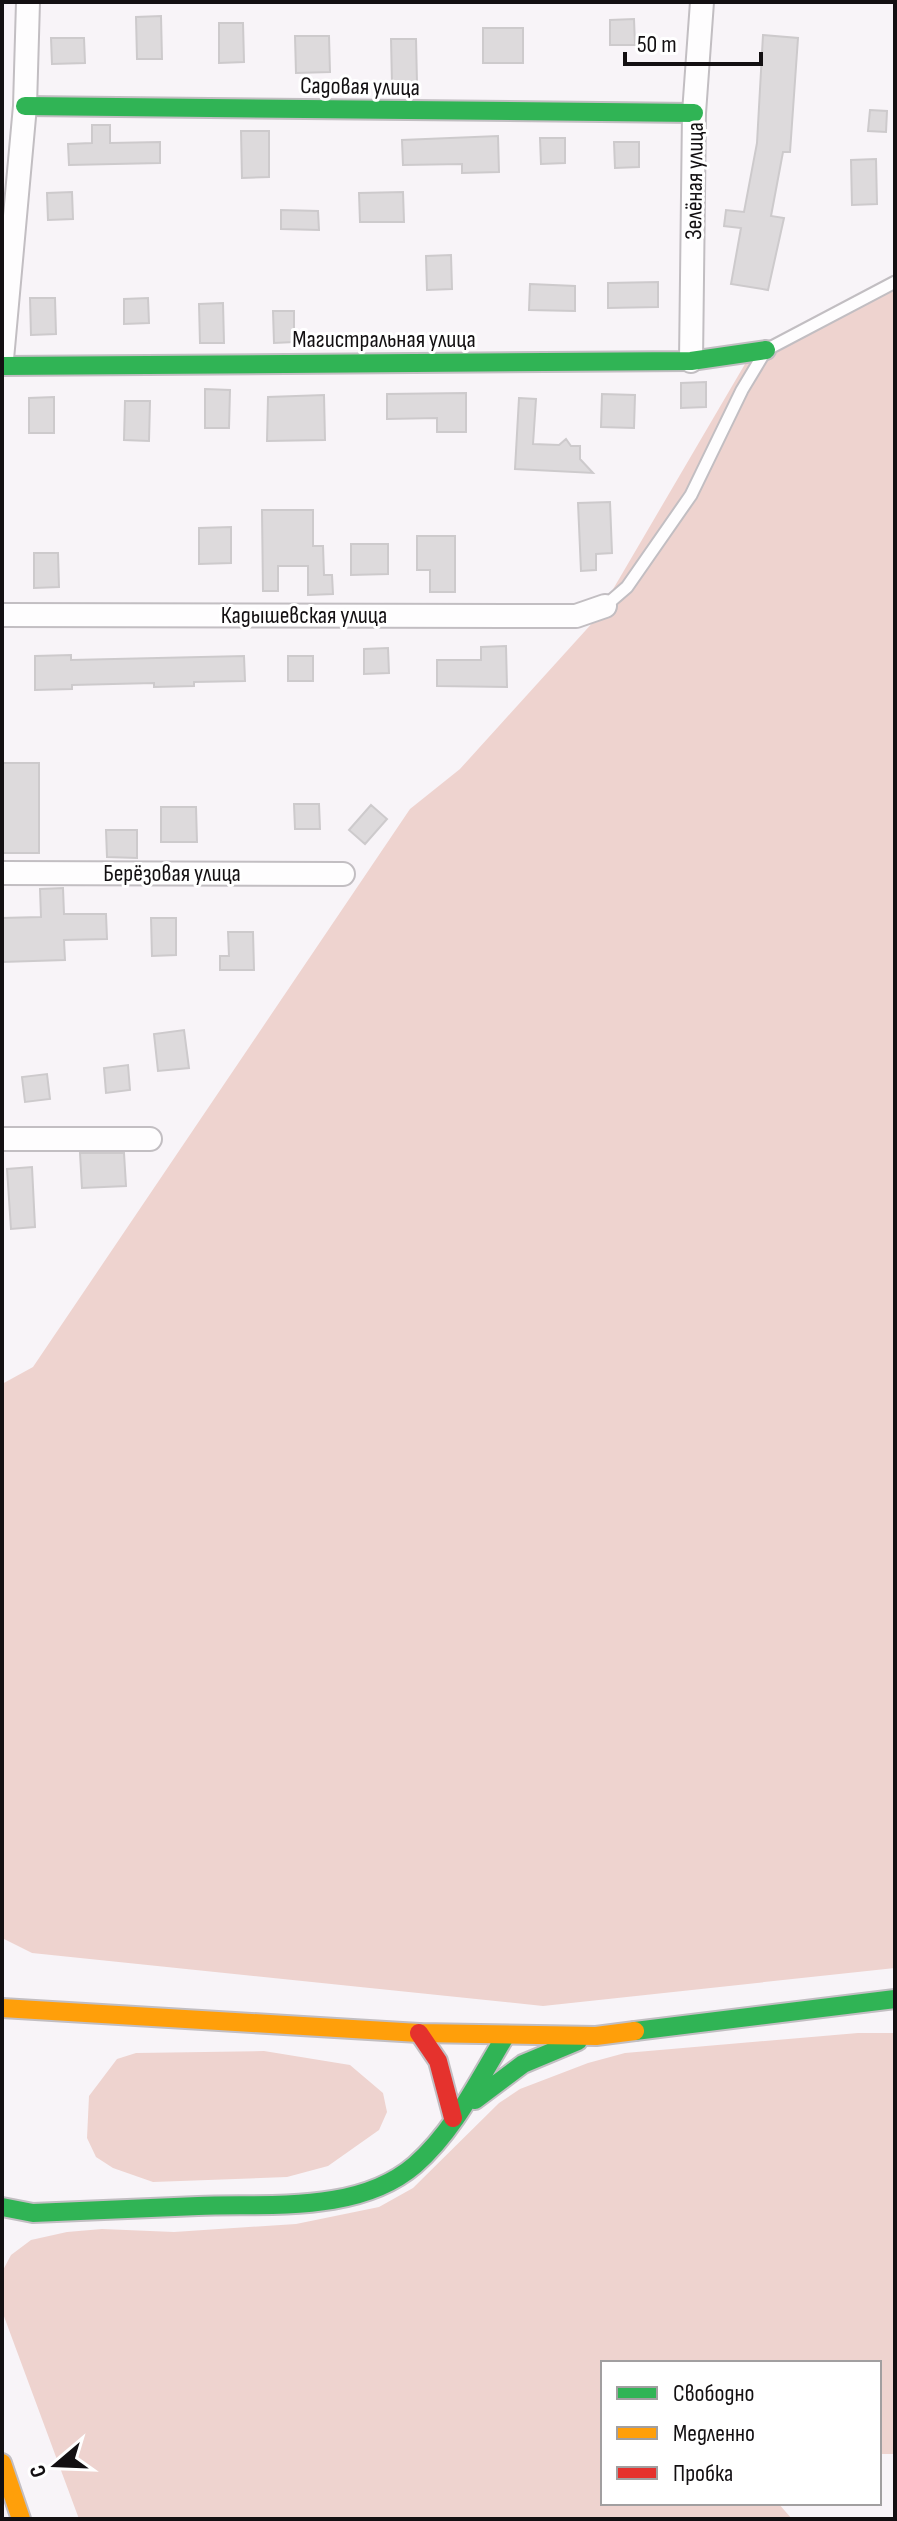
<svg xmlns="http://www.w3.org/2000/svg" width="897" height="2521" viewBox="0 0 897 2521" font-family="'Sofia Sans Condensed',sans-serif">
  <style>
    .forest { fill: #eed3cf }
    .building { fill: #dddadc; stroke: #cdcacc; stroke-width: 2 }
    .lines { fill: none; stroke-linecap: round; stroke-linejoin: round }
    .lane-casing { stroke: #c2bec2; stroke-width: 15 }
    .street-casing { stroke: #c2bec2; stroke-width: 26 }
    .fast-casing { stroke: #c2bec2; stroke-width: 22 }
    .slow-casing { stroke: #c2bec2; stroke-width: 22 }
    .jam-casing { stroke: #c2bec2; stroke-width: 22 }
    .lane { stroke: #fefdfe; stroke-width: 11 }
    .street { stroke: #fefdfe; stroke-width: 22 }
    .fast { stroke: #30b455; stroke-width: 18 }
    .slow { stroke: #ff9f0a; stroke-width: 18 }
    .jam { stroke: #e5322d; stroke-width: 18 }
    .labels { text-anchor: middle; stroke-width: 6; stroke-linejoin: round; paint-order: stroke }
    .street-label { font-size: 24px; fill: #131012; stroke: #fff }
  </style>
  <rect width="100%" height="100%" fill="#f8f4f8"/>
  <path class="forest" d="M895,285V1968L543,2006L32,1953L2,1938V1384L33,1367L410,809L460,769L595,620L745,364Z
    M858,2033H895V2454H879V2363H603V2503H778L792,2519H79L2,2311V2272L11,2255L31,2240L67,2232L102,2229L174,2232L296,2224L379,2207L413,2188L499,2103L520,2089L588,2063L625,2053Z
    M264,2051L350,2065L383,2093L387,2112L379,2130L328,2166L287,2177L153,2182L113,2168L96,2157L87,2138L89,2096L117,2059L136,2053Z"/>
  <path class="building" d="M161,16L162,59H137L136,17Z
    M634,19L635,45H610V20Z
    M219,23H243L244,62L219,63Z
    M483,28H523V63H483Z
    M763,35L798,38L790,152H783L771,216L784,218L768,290L731,284L741,228L724,226L726,210L744,212L757,143Z
    M295,36H329L330,72L296,73Z
    M51,38H84L85,63L52,64Z
    M391,39H416L417,83H392Z
    M870,110L887,111L886,132L868,131Z
    M92,125H110V143L160,142V163L69,165L68,144L92,143Z
    M241,131H269V177L242,178Z
    M498,136L499,172L462,173V164L403,165L402,140Z
    M540,138H565V163L541,164Z
    M614,142H639V167L615,168Z
    M876,159L877,204L852,205L851,160Z
    M72,192L73,219L48,220L47,193Z
    M403,192L404,222H360L359,193Z
    M281,210L318,211L319,230L281,229Z
    M451,255L452,289L427,290L426,256Z
    M658,282V307L608,308V283Z
    M530,284L575,286V311L529,310Z
    M30,298H55L56,334L31,335Z
    M148,298L149,323L124,324V299Z
    M223,303L224,343H200L199,304Z
    M273,311H294V342L274,343Z
    M706,382V407L681,408V383Z
    M205,389L230,390L229,428H205Z
    M466,393V432H437V418L387,419V394Z
    M602,394L635,395L634,428L601,427Z
    M324,395L325,440L267,441L268,397Z
    M54,397V433H29V398Z
    M519,398L536,399L533,444L559,445L566,439L571,446H580V459L593,473L515,469Z
    M125,401H150L149,441L124,440Z
    M610,502L612,553L596,554V570L581,571L578,503Z
    M262,510H313V546H323L324,575H332L333,594L308,595V566H278V591H263Z
    M231,527V563L199,564V528Z
    M417,536H455V592H430V570H417Z
    M351,544H388V574L351,575Z
    M34,553H58L59,587L34,588Z
    M506,646L507,687L437,686V660H481V647Z
    M388,648L389,673L364,674V649Z
    M71,655V660L244,656L245,681L194,682V686L154,687V683L72,685V689L35,690V656Z
    M288,656H313V681H288Z
    M2,763H39V853H2Z
    M294,804H319L320,829H295Z
    M371,805L387,819L365,844L349,830Z
    M161,807H196L197,842H161Z
    M106,830H137V858L107,857Z
    M63,888L64,914H106L107,939L64,940L65,960L2,962V918L41,917L40,889Z
    M151,918H176V955L152,956Z
    M228,932H253L254,970H220V956H229Z
    M184,1030L189,1068L158,1071L154,1034Z
    M128,1065L130,1090L106,1093L104,1068Z
    M47,1074L50,1099L25,1102L22,1077Z
    M80,1153H124L126,1186L82,1188Z
    M32,1167L35,1227L11,1229L7,1169Z"/>
  <g class="lines">
    <defs>
      <path id="lane" d="M605,606L627,587L691,495L742,390L766,350L895,282"/>
      <path id="street" d="M2,359L25,106L28,2
        M691,361L694,113L702,2
        M2,615L576,616L605,606
        M2,873L343,874
        M2,1139H150"/>
      <path id="fast" d="M25,106L694,113
        M2,366L691,361L766,350
        M635,2031L895,1999
        M475,2100L523,2064L578,2041
        M2,2207L33,2213C88,2211 143,2208 198,2206C268,2203 358,2214 415,2165C455,2130 479,2079 506,2035"/>
      <path id="slow" d="M2,2008L419,2033L596,2036L635,2031
        M2,2463L21,2519"/>
      <path id="jam" d="M419,2033L438,2061L453,2118"/>
    </defs>
    <use href="#lane" class="lane-casing"/>
    <use href="#street" class="street-casing"/>
    <use href="#fast" class="fast-casing"/>
    <use href="#slow" class="slow-casing"/>
    <use href="#jam" class="jam-casing"/>
    <use href="#lane" class="lane"/>
    <use href="#street" class="street"/>
    <use href="#fast" class="fast"/>
    <use href="#slow" class="slow"/>
    <use href="#jam" class="jam"/>
  </g>
  <g class="labels">
    <g class="street-label">
      <text transform="translate(360 86) rotate(1)" y="8">Садовая улица</text>
      <text transform="translate(694 181) rotate(-89)" y="8">Зелёная улица</text>
      <text x="384" y="347">Магистральная улица</text>
      <text x="304" y="623">Кадышевская улица</text>
      <text x="172" y="881">Берёзовая улица</text>
    </g>
  </g>
  <rect width="897" height="2521" fill="none" stroke="#131012" stroke-width="8"/>
  <rect x="601" y="2361" width="280" height="144" fill="#ffffff" stroke="#a19fa0" stroke-width="2"/>
  <rect x="617" y="2387" width="40" height="12" fill="#30b455" stroke="#a19fa0" stroke-width="2"/>
  <text x="673" y="2401" font-size="24" fill="#131012">Свободно</text>
  <rect x="617" y="2427" width="40" height="12" fill="#ff9f0a" stroke="#a19fa0" stroke-width="2"/>
  <text x="673" y="2441" font-size="24" fill="#131012">Медленно</text>
  <rect x="617" y="2467" width="40" height="12" fill="#e5322d" stroke="#a19fa0" stroke-width="2"/>
  <text x="673" y="2481" font-size="24" fill="#131012">Пробка</text>
  <g transform="translate(56 2465) rotate(251)" stroke="#ffffff" stroke-width="6" paint-order="stroke">
  <path d="M0-6L14 30L0 20L-14 30Z" fill="#131012"/>
  <text y="-12" font-size="22" font-weight="bold" text-anchor="middle" fill="#131012">С</text>
  </g>
  <path d="M625 52v12h136v-12" fill="none" stroke="#131012" stroke-width="4"/>
  <text x="637" y="52" font-size="24" fill="#131012" stroke="#ffffff" stroke-width="6" paint-order="stroke">50 m</text>
</svg>
